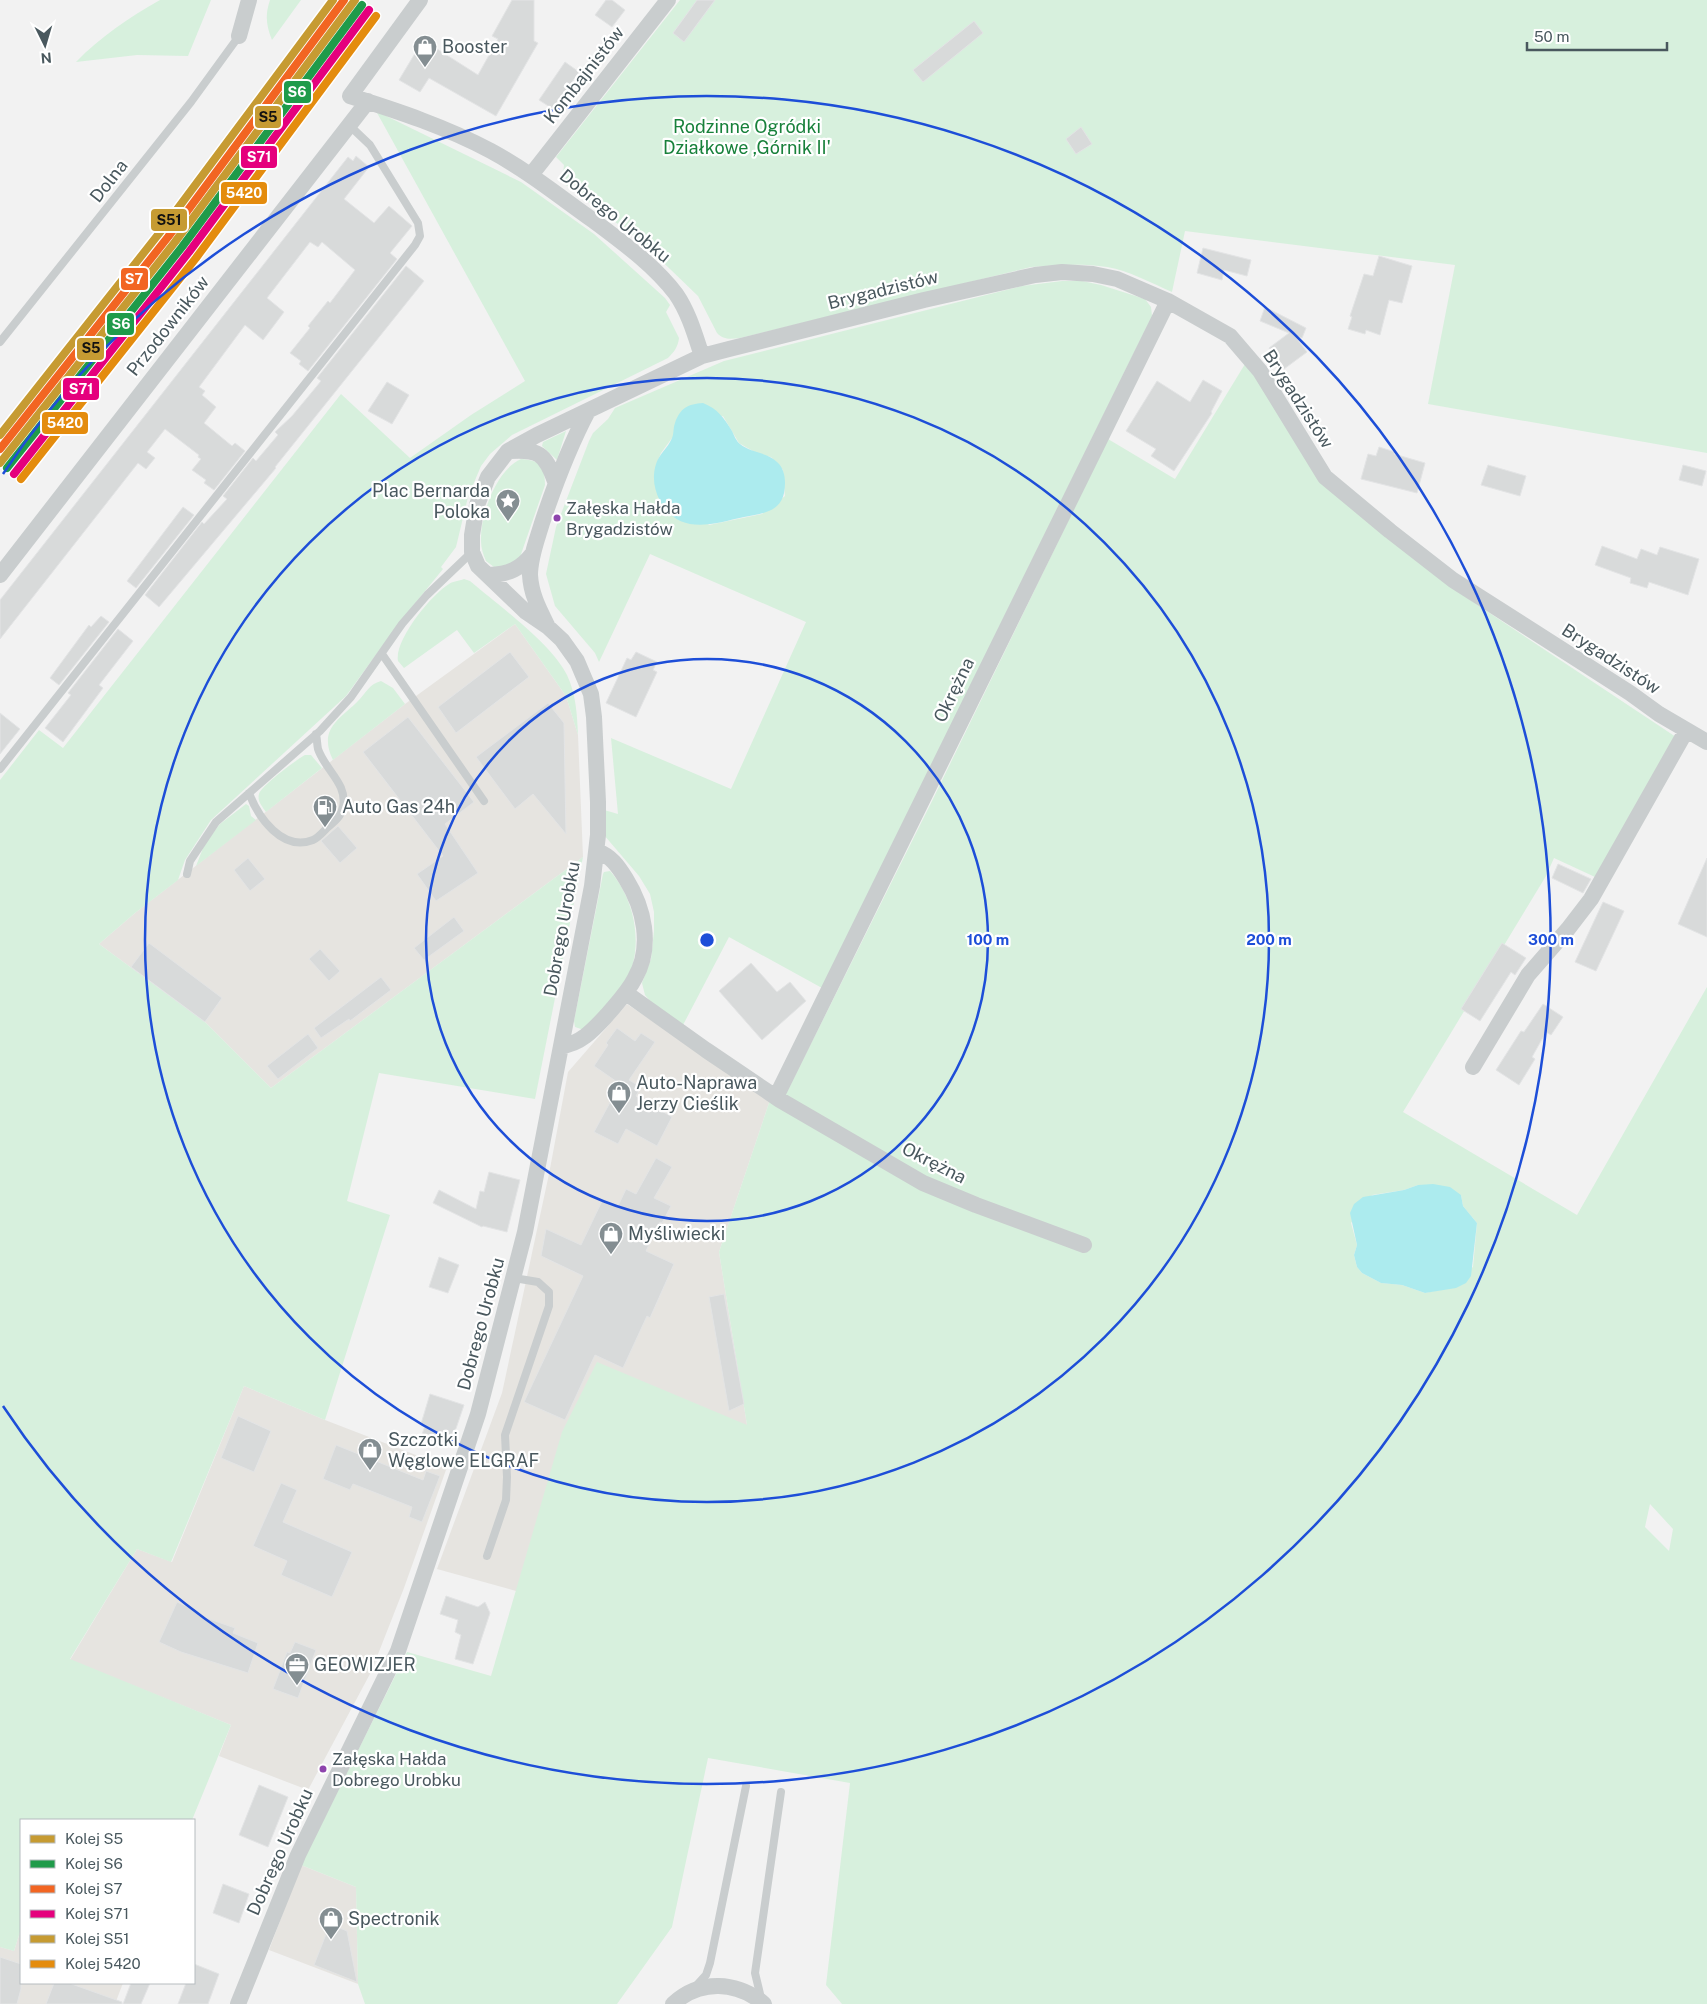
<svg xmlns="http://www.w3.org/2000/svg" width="1707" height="2004" viewBox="0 0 1707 2004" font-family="'Public Sans',sans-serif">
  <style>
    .commercial { fill: #e6e4e0 }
    .green { fill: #d7f0dd; fill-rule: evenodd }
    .water { fill: #acebee }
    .building { fill: #d8dada; stroke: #e3e4e5 }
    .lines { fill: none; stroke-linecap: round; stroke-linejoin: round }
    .service { stroke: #c9cdce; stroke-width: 8 }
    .minor { stroke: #c9cdce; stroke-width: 16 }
    .rail-1-casing { stroke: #fff; stroke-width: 11 }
    .rail-2-casing { stroke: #fff; stroke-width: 11 }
    .rail-3-casing { stroke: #fff; stroke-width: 11 }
    .rail-4-casing { stroke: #fff; stroke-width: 11 }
    .rail-5-casing { stroke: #fff; stroke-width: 11 }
    .rail-6-casing { stroke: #fff; stroke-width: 11 }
    .rail-1 { stroke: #c69b32; stroke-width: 8 }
    .rail-2 { stroke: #1f9b4a; stroke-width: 8 }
    .rail-3 { stroke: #f26522; stroke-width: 8 }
    .rail-4 { stroke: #e5007d; stroke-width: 8 }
    .rail-5 { stroke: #c69b32; stroke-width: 8 }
    .rail-6 { stroke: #e48c0e; stroke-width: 8 }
    .ring { fill: none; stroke: #1d4ed8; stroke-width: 2.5 }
    .bus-dot { fill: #8e44ad; stroke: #fff; stroke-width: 2 }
    .labels { text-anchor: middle; stroke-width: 4.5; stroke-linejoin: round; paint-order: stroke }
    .bus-label { font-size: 17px; fill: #49585e; stroke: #fff; text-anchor: start }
    .poi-label { font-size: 18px; fill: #49585e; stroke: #fff; text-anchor: start }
    .street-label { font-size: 18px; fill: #49585e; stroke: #fff }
    .park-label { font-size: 18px; fill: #18813b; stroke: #fff }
    .centre { fill: #1d4ed8; stroke: #fff; stroke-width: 2.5 }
    .ring-label { font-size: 15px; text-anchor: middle; font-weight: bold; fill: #1d4ed8; stroke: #fff; stroke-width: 4.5; stroke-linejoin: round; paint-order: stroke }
    .line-badge { stroke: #fff; stroke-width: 2 }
    .badge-label { font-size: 14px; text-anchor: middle; font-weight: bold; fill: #fff }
    .pale-badge-label { font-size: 14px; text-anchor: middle; font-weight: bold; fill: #111 }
  </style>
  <rect width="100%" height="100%" fill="#f2f2f2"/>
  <path class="commercial" d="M515,624L566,696L578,735L583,857L271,1088L205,1022L99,944L135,913L405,704Z
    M627,1004L770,1100L719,1252L747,1425L516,1591L437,1569L502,1393L549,1174L568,1072Z
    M244,1386L325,1420L447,1467L404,1588L371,1672L308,1790L219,1756L231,1725L70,1660L137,1549L172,1562Z
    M301,1865L356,1887L358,1984L269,1950Z
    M21,1929V1983H123L115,2004H0V1947L14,1951Z"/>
  <path class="green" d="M160,0H211L188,56L137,55L76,62C100,37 130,17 160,0Z
    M270,0H301L272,40C266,25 265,15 270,0Z
    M680,0H1707V453L1428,404L1455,265L1185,231L1172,292C1151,283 1130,271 1107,267C1082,263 1056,265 1031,267L740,338C731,339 723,340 717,333L698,296L642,242L562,182L564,165L556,157Z
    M376,111L521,182L594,234L665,298L670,305L666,312L679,338C678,347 674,352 668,358L512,435L490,454L481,466L468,497L456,547L441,567L443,569L399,623L346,696L211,820L185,860L178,880L135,913L99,944L205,1022L271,1088L583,857L535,1099L379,1073L347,1201L390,1215L325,1420L244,1386L171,1562L137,1549L70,1659L231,1725L192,1820H21V1929L14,1951L0,1947V780L39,730L63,748L341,394L410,458L471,415L525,381Z
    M1062,281H1082L1101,285L1145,299L1151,307L1152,316L822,988L729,937L683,1025L650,1001L645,995L642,983L651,959L654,931V912L650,894L639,876L604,835V810L618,814L611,738L731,789L806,622L650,554L599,662L595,653L555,606L546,574L556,527L589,441L593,433L608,419L615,408L724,361L1022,286ZM723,416L739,443L758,454L771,457L783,470L785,496L762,514L709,525L656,465L661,453L672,438Z
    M1245,364L1258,380L1321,480L1452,588L1676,737L1595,877L1554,858L1546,876L1403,1112L1577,1215L1707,987V2004H842L826,1985L850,1783L708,1758L672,1927L617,2004H365L358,1984L356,1887L301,1865L407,1652L491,1676L562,1432L597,1362L747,1425L719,1252L770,1100L779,1108L933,799L1108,439L1175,479ZM1418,1185L1461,1195L1463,1206L1477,1223L1473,1267L1439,1290L1425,1293L1402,1285L1381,1283L1362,1273L1357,1267L1354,1255L1357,1245L1351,1223L1372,1195L1404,1190ZM1650,1504L1673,1529L1669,1551L1645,1527Z
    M566,431L557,460L542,446L543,442Z
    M521,459C540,460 545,466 545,485L519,560L514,565L494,567L486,561C483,554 481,548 481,541C480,515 496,470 521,459Z
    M464,579L470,581C498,605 552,644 567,675C576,694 577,714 578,735L566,696L515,624L474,653L457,630L404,668L398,661C394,640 432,594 449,584C453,581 459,581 464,579Z
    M381,681L393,688L405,704L333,760C318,729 339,720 358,701C366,693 369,684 381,681Z
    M305,755H311L322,768L266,812C262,806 257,801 259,794C260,787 297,759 305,755Z
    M246,804L249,806L251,816L256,820L196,866L205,843L220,824Z
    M610,871C635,899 644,946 627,980C619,994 595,1017 584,1030L575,1027L574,1021L603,874L604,872Z"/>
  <path class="water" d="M703,403C718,409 724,418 732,431C734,435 736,441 740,444C751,453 767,452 777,462C783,467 785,475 785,483C785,510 768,513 744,517C712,524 680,536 660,501C654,489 652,477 656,464C659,454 668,448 672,438C674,434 673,428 675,423C680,408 688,404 703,403Z
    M1433,1184L1450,1187L1461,1195L1463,1206L1477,1223L1471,1276L1466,1283L1456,1288L1425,1293L1402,1285L1381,1283L1362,1273L1357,1267L1354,1255L1357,1245L1350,1213L1354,1204L1363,1197L1404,1190L1418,1185Z"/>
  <path class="building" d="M512,0H534V41L538,43L496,116L429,78L420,92L399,80L423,40L478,75L498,39L492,36Z
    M606,0H612L625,10L612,27L595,15Z
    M697,0H715L684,42L673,33Z
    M974,21L983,33L923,82L913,70Z
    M565,62L579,72L553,109L539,100Z
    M1081,127L1092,144L1076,154L1066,139Z
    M356,156L369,167L344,199L374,223L389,206L412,226L390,253L397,259L308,371L299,364L301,361L290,353L310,328L308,326L328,301L330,303L355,270L322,242L318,247L310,242L267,298L284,312L263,340L245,325L199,387L205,391L202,395L216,407L204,423L232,446L235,443L245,451L214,490L204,483L206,480L192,470L201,459L198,457L199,455L165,429L147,452L155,458L146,469L138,463L0,639V600L348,157L353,161Z
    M1203,248L1251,260L1247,276L1224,270L1222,280L1197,273Z
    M1379,256L1412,266L1402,303L1389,300L1380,335L1366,330L1365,334L1348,329L1352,317L1350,316L1364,274L1373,276Z
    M406,266L424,281L275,467L276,468L159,607L145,595L202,522L204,524L227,499L223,496L253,458L256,461L278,435L275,432L292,416L312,392L321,381L317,378Z
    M1265,307L1306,328L1302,338L1294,335L1307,352L1284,369L1269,348L1289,333L1260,321Z
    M1203,380L1222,391L1211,412L1212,413L1174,471L1151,456L1156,449L1126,431L1157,381L1190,402Z
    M387,382L409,395L392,424L368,411Z
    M1379,447L1395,452L1394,454L1425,463L1417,493L1361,479L1368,454L1376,456Z
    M1488,465L1526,476L1520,496L1481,485Z
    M1683,465L1706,471L1702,486L1679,480Z
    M183,507L194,515L136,588L127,581Z
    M1602,546L1637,559L1641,549L1657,555L1660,547L1699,559L1688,595L1649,582L1647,588L1630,583L1631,578L1595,565Z
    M101,616L109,622L59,685L50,678L89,625L91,627Z
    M118,629L133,641L99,685L103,688L63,742L45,728L71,695L68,693Z
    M510,652L529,677L456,733L438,707Z
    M636,652L657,662L653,670L657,672L636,717L606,703L627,658L631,660Z
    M548,703L564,723L566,834L533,794L515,809L476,757Z
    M0,713L20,729L0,754Z
    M408,717L474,802L445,824L478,873L436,901L417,874L443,856L363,752Z
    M338,826L357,848L340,863L321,841Z
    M248,858L265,879L250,891L234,870Z
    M1707,858V937L1678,924Z
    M1558,864L1591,879L1583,893L1552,878Z
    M1603,902L1624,911L1596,971L1575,962Z
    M454,917L464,931L424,960L414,948Z
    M149,943L222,998L205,1022L131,967Z
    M1502,943L1526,958L1515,975L1511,972L1480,1021L1461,1009Z
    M320,949L340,971L329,981L309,959Z
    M751,963L777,992L790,982L806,1001L762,1040L719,991Z
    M381,977L391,990L350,1021L349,1019L321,1038L314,1028Z
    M1543,1004L1563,1017L1551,1035L1546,1032L1532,1057L1535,1059L1519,1085L1496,1070L1521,1031L1524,1032Z
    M617,1028L635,1041L641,1033L655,1042L629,1080L641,1087L636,1096L672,1117L657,1146L626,1129L618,1144L594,1132L620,1084L594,1066L608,1045L606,1043Z
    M308,1034L318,1048L278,1079L267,1066Z
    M656,1158L672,1167L654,1198L671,1206L662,1223L660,1222L646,1251L674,1264L650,1318L647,1316L623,1368L595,1355L565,1420L524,1402L583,1276L541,1256L546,1229L581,1245L603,1199L618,1206L626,1189L636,1194Z
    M489,1172L520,1180L507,1232L483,1226L482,1227L433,1203L439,1190L476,1209L480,1191L484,1192Z
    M439,1257L459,1265L448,1293L429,1287Z
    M724,1294L744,1404L729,1411L709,1297Z
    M430,1394L464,1405L450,1446L421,1437L425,1426L421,1424Z
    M238,1416L271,1431L254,1472L221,1458Z
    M336,1445L423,1480L426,1471L440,1476L422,1522L409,1517L412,1507L353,1484L350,1490L323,1479Z
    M281,1483L297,1490L283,1522L352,1552L332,1597L281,1575L287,1561L253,1546Z
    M446,1596L478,1607L485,1602L490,1613L473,1664L455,1659L461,1635L455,1632L458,1620L440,1614Z
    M177,1602L199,1612L198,1615L235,1628L233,1633L258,1643L248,1673L181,1652L159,1642Z
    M295,1642L316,1650L298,1698L273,1689L287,1652L290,1653Z
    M259,1785L288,1797L268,1847L239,1835Z
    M223,1884L249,1894L239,1923L213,1913Z
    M330,1924L347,1931L357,1982L314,1965Z
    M0,1957L21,1964V1989L17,2004H0Z
    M194,1964L219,1974L208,2004H178L186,1983H194Z
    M54,1983H69L122,2002V2004H46Z
    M131,1983H150L141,2004H123Z"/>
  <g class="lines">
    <path class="service" d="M0,342L191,102L239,36
      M382,654L484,801
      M0,769L415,245L420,236L418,223L370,145L350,126
      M249,793C258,817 282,852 313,840C318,838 323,832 327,828C334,822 341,817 343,807C348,784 325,770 318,749C317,744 317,739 316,734
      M187,874L190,861L216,822L320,731L351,697L402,624L427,595L472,552
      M487,1556L506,1500L507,1477L505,1435L549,1306V1292L538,1282L514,1278
      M696,1986L706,1975L710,1963L746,1786
      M761,1998L755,1973L781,1792"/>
    <path class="minor" d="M420,0L350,96C398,111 446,127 491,151C528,171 560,197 594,221C622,242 654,265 676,294C689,313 695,335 702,356
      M239,36L249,0
      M531,175L668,0
      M509,451C538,449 545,453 555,481
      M0,575L368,101
      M489,575C509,574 521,569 533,553
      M547,625C539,609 531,594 530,575C530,557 537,540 542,523C555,484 569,447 588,411
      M626,993L706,1050L780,1100L923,1183L976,1205L1084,1245
      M561,1046C581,1044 594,1029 607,1015C617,1003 628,992 635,978C653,946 644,908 626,879C618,866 611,856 597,851
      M1473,1067L1528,975L1568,929L1591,899L1686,731
      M776,1097L1168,301
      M238,2004L298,1855L398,1651L478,1414L525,1232L592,886L598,835V802L594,717L591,694L577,661L562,640L548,627L526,612L478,566L472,552V535L477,505L488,477L508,451L537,435L679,367L702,356L729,349L924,300L1035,275L1062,272L1093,274L1117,279L1168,301L1230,336L1260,371L1325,477L1390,531L1453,580L1630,693L1659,714L1707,742
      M673,2004C700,1979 737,1981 764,2004"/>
    <defs>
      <path id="rail-1" d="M0,463L175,242L355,0"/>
      <path id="rail-2" d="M7,468L182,247L362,5"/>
      <path id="rail-3" d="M0,449L168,237L344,0"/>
      <path id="rail-4" d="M14,474L189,252L369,10"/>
      <path id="rail-5" d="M0,435L161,231L333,0"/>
      <path id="rail-6" d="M21,479L196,258L376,16"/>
    </defs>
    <use href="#rail-1" class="rail-1-casing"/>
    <use href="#rail-2" class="rail-2-casing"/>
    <use href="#rail-3" class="rail-3-casing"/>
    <use href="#rail-4" class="rail-4-casing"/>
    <use href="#rail-5" class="rail-5-casing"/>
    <use href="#rail-6" class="rail-6-casing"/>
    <use href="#rail-1" class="rail-1"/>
    <use href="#rail-2" class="rail-2"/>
    <use href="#rail-3" class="rail-3"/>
    <use href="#rail-4" class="rail-4"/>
    <use href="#rail-5" class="rail-5"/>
    <use href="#rail-6" class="rail-6"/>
  </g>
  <g class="ring">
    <circle cx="707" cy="940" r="281"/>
    <circle cx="707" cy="940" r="562"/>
    <path d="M3 474A844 844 0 1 1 3 1406"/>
  </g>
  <defs>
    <symbol id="shop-pin" viewBox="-11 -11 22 30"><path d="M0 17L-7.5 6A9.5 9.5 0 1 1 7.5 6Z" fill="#848e92" stroke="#fff"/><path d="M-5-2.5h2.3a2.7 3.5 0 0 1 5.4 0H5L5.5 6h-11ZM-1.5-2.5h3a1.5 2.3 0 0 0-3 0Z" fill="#fff"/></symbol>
    <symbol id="sight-pin" viewBox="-11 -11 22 30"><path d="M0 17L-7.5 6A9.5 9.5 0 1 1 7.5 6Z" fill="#848e92" stroke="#fff"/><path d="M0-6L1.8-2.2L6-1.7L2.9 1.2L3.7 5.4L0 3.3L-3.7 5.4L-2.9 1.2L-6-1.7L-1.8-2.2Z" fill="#fff"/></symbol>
    <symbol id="fuel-pin" viewBox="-11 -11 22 30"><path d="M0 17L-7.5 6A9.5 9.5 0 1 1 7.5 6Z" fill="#848e92" stroke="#fff"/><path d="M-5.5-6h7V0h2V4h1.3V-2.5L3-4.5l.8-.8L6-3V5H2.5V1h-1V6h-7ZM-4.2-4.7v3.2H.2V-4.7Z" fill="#fff"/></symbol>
    <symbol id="office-pin" viewBox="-11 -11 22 30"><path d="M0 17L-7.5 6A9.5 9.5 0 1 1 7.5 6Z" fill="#848e92" stroke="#fff"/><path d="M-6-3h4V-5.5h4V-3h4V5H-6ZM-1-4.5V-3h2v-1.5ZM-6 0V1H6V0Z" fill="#fff"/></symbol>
  </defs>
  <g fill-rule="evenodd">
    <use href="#shop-pin" x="411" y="33" width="28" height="38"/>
    <use href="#sight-pin" x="494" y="487" width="28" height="38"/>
    <use href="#fuel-pin" x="311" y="793" width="28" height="38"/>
    <use href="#shop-pin" x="605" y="1079" width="28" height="38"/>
    <use href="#shop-pin" x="597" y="1220" width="28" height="38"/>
    <use href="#shop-pin" x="356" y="1436" width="28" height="38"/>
    <use href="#office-pin" x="283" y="1651" width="28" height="38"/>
    <use href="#shop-pin" x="317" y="1905" width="28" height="38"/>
  </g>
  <g class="bus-dot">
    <circle cx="557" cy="518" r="4.5"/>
    <circle cx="323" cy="1769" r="4.5"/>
  </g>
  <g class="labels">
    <g class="bus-label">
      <text x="566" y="514">Załęska Hałda<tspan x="566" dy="21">Brygadzistów</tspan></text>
      <text x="332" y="1765">Załęska Hałda<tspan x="332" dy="21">Dobrego Urobku</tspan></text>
    </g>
    <g class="poi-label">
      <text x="442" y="53">Booster</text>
      <text x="490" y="497" text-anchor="end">Plac Bernarda<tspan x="490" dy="21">Poloka</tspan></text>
      <text x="342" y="813">Auto Gas 24h</text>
      <text x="636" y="1089">Auto-Naprawa<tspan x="636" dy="21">Jerzy Cieślik</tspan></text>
      <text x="628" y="1240">Myśliwiecki</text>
      <text x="388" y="1446">Szczotki<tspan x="388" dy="21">Węglowe ELGRAF</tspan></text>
      <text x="314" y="1671">GEOWIZJER</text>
      <text x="348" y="1925">Spectronik</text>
    </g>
    <g class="street-label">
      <text transform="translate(584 75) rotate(-52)" y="6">Kombajnistów</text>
      <text transform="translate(109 181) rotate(-52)" y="6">Dolna</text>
      <text transform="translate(615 216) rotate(39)" y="6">Dobrego Urobku</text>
      <text transform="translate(883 290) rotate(-14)" y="6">Brygadzistów</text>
      <text transform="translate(168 326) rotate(-52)" y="6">Przodowników</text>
      <text transform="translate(1298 399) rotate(57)" y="6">Brygadzistów</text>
      <text transform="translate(1611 659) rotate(33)" y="6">Brygadzistów</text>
      <text transform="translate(954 690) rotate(-64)" y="6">Okrężna</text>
      <text transform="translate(562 929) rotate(-80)" y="6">Dobrego Urobku</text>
      <text transform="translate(934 1163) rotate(27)" y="6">Okrężna</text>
      <text transform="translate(481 1324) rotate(-75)" y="6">Dobrego Urobku</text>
      <text transform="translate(280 1852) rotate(-66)" y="6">Dobrego Urobku</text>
    </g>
    <g class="park-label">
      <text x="747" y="133">Rodzinne Ogródki<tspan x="747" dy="21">Działkowe ,Górnik II'</tspan></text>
    </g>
  </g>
  <circle cx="707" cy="940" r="8" class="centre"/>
  <g class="ring-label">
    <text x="988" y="945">100 m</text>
    <text x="1269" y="945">200 m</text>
    <text x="1551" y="945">300 m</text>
  </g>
  <g class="line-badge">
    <rect x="283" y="80" width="29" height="24" rx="5" fill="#1f9b4a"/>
    <rect x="254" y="105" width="28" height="24" rx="5" fill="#c69b32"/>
    <rect x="240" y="145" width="38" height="24" rx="5" fill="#e5007d"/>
    <rect x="220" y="181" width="48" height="24" rx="5" fill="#e48c0e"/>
    <rect x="150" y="208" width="38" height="24" rx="5" fill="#c69b32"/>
    <rect x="120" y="267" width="29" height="24" rx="5" fill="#f26522"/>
    <rect x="106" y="312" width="29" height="24" rx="5" fill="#1f9b4a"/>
    <rect x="76" y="337" width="29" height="24" rx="5" fill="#c69b32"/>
    <rect x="62" y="377" width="38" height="24" rx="5" fill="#e5007d"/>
    <rect x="41" y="411" width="48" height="24" rx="5" fill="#e48c0e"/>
  </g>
  <g class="badge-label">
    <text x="297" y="97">S6</text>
    <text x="259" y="162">S71</text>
    <text x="244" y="198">5420</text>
    <text x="134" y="284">S7</text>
    <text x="121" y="329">S6</text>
    <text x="81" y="394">S71</text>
    <text x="65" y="428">5420</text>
  </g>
  <g class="pale-badge-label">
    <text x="268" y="122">S5</text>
    <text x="169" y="225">S51</text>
    <text x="91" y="353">S5</text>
  </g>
  <rect x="20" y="1819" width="175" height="165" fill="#ffffff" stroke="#b6bcbf"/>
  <rect x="30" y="1835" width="25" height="8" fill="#c69b32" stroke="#b6bcbf"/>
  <text x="65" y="1844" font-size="15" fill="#49585e">Kolej S5</text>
  <rect x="30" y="1860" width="25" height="8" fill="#1f9b4a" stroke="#b6bcbf"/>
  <text x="65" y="1869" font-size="15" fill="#49585e">Kolej S6</text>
  <rect x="30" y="1885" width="25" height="8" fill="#f26522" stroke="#b6bcbf"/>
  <text x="65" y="1894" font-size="15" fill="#49585e">Kolej S7</text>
  <rect x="30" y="1910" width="25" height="8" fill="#e5007d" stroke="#b6bcbf"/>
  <text x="65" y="1919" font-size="15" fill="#49585e">Kolej S71</text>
  <rect x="30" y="1935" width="25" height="8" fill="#c69b32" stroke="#b6bcbf"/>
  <text x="65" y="1944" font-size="15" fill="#49585e">Kolej S51</text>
  <rect x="30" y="1960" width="25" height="8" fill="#e48c0e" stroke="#b6bcbf"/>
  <text x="65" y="1969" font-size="15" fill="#49585e">Kolej 5420</text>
  <g transform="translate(45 45) rotate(175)" stroke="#ffffff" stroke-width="4" paint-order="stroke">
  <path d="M0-4L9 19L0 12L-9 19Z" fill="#49585e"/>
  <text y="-8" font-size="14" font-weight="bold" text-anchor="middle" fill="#49585e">N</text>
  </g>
  <path d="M1527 42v8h140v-8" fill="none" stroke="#49585e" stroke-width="2.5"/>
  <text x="1534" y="42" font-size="15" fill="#49585e" stroke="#ffffff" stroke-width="4" paint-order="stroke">50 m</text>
</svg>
